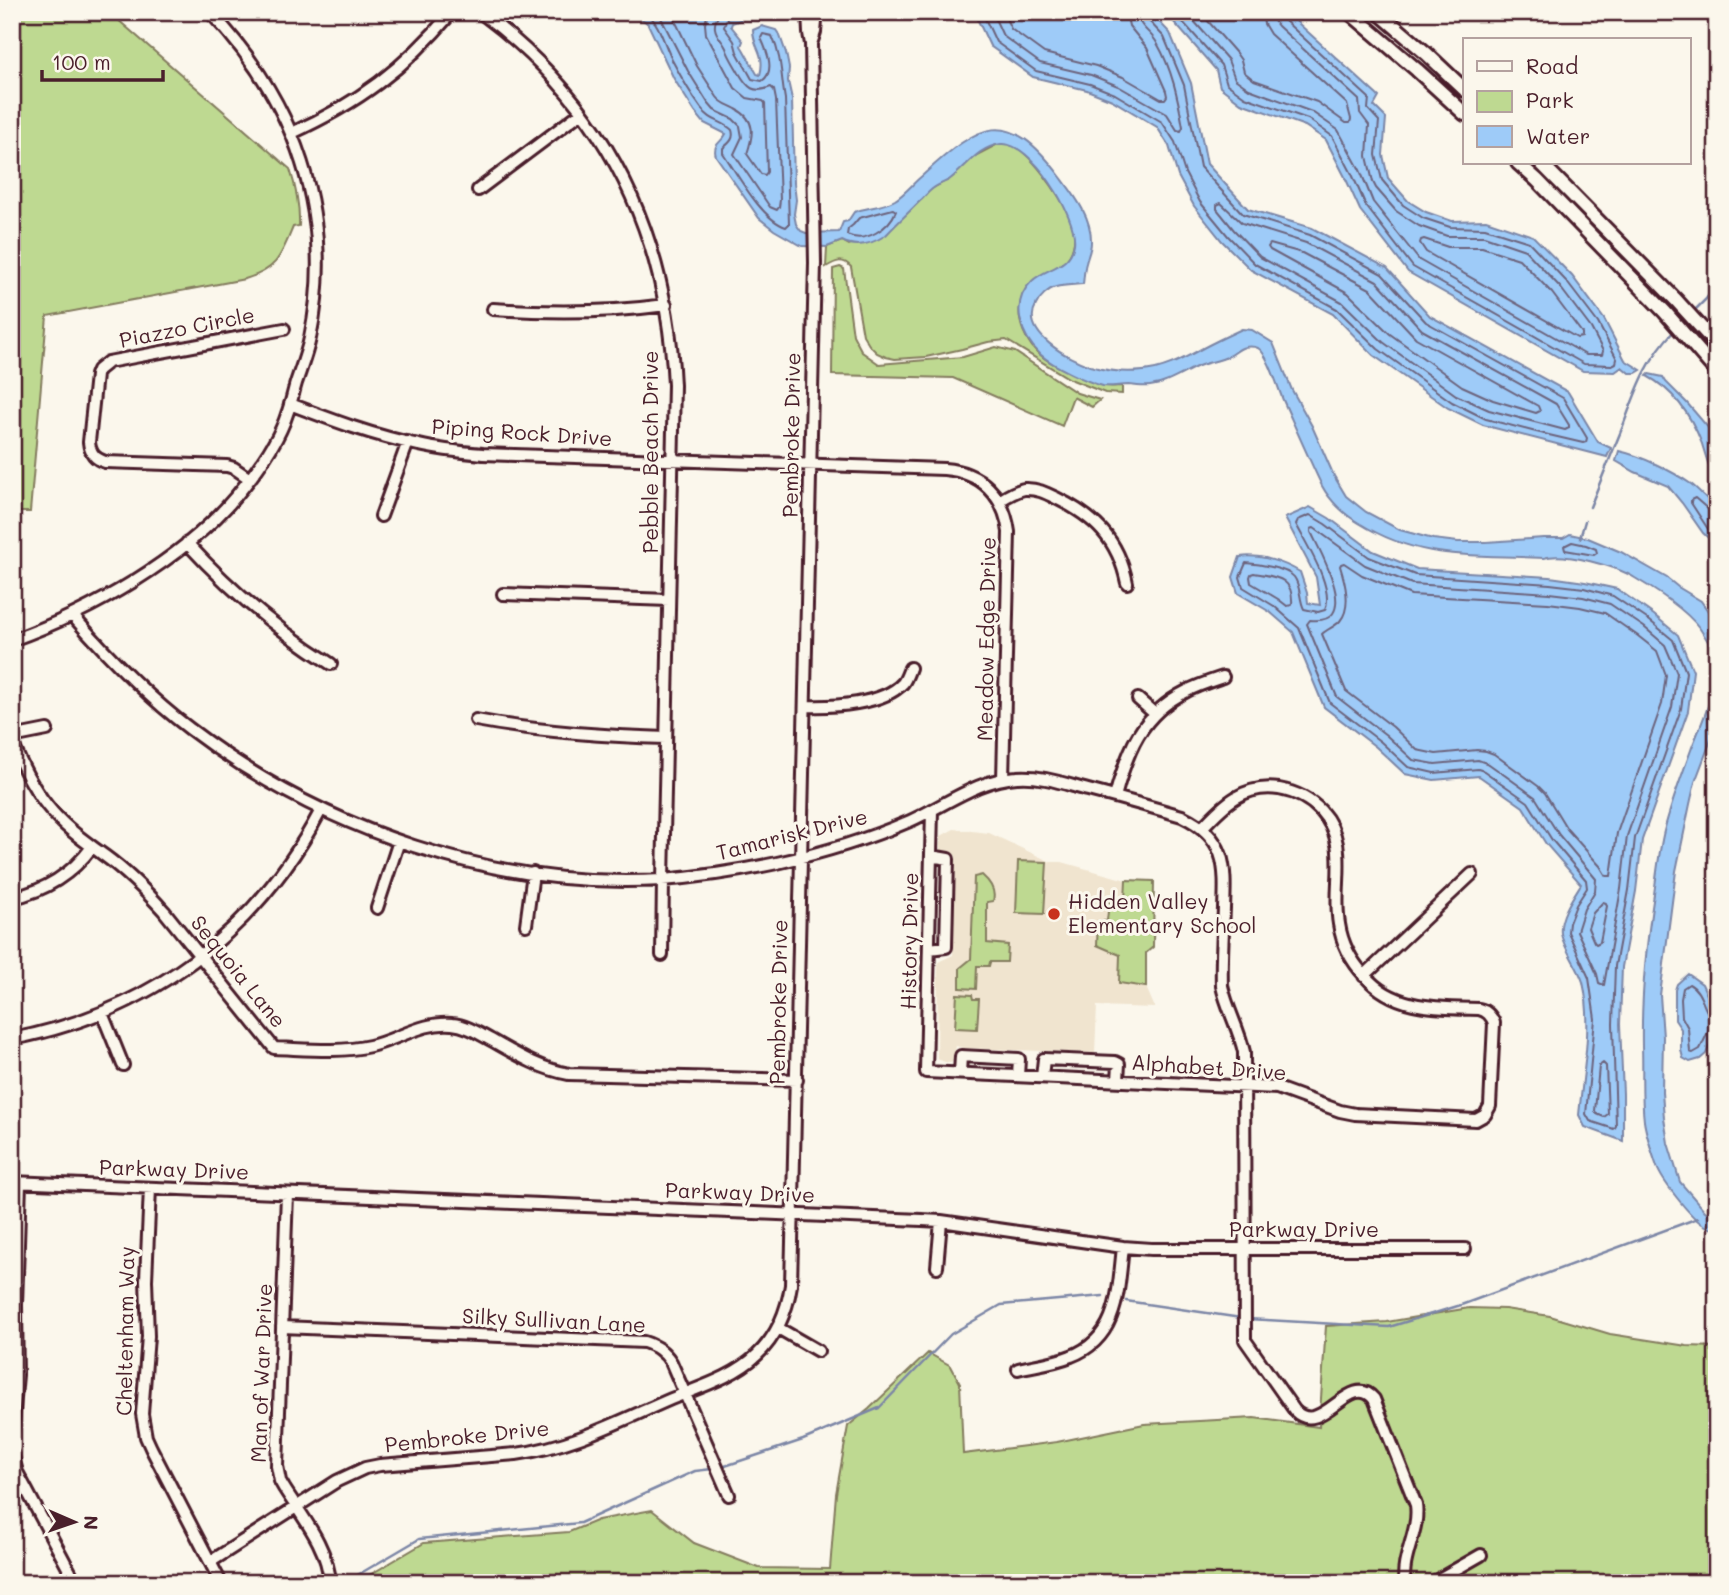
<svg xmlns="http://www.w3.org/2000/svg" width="1729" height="1595" viewBox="0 0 1729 1595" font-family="Mali,sans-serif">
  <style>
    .built { fill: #f0e4cf }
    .green { fill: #bed991; stroke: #847c5e; stroke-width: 2 }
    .water { fill: #9ecbf8; stroke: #7c86a6; stroke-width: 2 }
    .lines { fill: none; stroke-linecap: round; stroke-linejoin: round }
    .shore { stroke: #6c647d; stroke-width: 2 }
    .stream { stroke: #7c86a6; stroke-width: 2.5 }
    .minor-casing { stroke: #4a1f2b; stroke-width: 16 }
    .major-casing { stroke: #4a1f2b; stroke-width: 18 }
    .minor { stroke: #fbf7ec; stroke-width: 10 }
    .major { stroke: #fbf7ec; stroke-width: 12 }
    .poi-dot { fill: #c8321e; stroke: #fbf7ec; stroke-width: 2.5 }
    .labels { text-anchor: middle; stroke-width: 6; stroke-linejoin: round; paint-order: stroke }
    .street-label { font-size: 21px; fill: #4a1f2b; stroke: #fbf7ec }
    .poi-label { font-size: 21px; fill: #4a1f2b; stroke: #fbf7ec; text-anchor: start }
  </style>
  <rect width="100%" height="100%" fill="#fbf7ec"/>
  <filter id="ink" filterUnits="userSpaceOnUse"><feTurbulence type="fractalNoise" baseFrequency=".0143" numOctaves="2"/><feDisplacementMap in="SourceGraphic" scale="14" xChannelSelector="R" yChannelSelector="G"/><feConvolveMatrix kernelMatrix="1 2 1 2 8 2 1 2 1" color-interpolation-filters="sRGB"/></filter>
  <g filter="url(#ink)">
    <path class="built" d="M954,829L989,833L1051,862H1062L1126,880L1154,881L1153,947L1146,953V987L1155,1008L1097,1006L1095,1053L963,1048L956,1046L953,1061L950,1063L945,1062L937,1059L938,962L953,955L956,856L944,854L941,851V836Z"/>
    <path class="green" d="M12,12H109L290,169C296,188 300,206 299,226L293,227C281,256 277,270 245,279L47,316L30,512H12Z
      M998,144C1001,144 1005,144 1008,144C1029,148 1061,197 1069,216C1073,225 1076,237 1073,247C1067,274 1031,271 1022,297C1014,319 1026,345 1044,358C1053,365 1066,370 1077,375C1086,380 1096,385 1106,386C1112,387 1117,386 1122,386V394L1105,393L1070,379L1006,340L988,342L962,349L926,357L895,359L886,357L877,353L869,345L863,335L851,267C843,258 836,261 826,267L827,247L842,241L849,245L896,224L931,189L951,178L971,158Z
      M840,267L844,269L853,335L862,352L879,364L963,357L996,347L1015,352L1077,393L1100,400L1092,407L1073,397L1062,426L953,378L832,375L833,269Z
      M1018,861L1047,862L1044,914L1016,913Z
      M982,875C990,882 996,891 993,901L987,902V943L1008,945L1007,962H990L989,966H977L976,989L960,988V968L971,959L974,877Z
      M1126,880L1154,881L1153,947L1146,953V987L1119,983L1120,955L1097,945L1098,921H1107L1109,901H1125Z
      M957,994L972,995L973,999H979L977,1029L955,1028Z
      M1469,1308L1505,1309L1550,1316L1610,1334L1687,1346L1717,1347V1583H356L424,1543L569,1532L598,1520L652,1510L694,1543L759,1568L830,1569L836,1494L848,1426L869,1409L928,1353L951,1366L960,1383L963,1454L1057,1442L1144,1424L1254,1418L1319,1427L1326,1326L1387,1322Z"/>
    <path class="water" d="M586,12H750L740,20L732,23L731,26L743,41L741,46L743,49L757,74L760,75C766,53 753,48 753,30L762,26L776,30L780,36L786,53L789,68L788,81L792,99L794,183L796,200L794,214L796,224L801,231L806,233L839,232L843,222L848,221L854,212C868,207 883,207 895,200C906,193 913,183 923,175C980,123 1007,105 1060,176C1074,195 1092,217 1091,242C1091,250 1088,255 1086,263C1084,269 1084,277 1083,284C1074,285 1064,285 1056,287C1048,289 1039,298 1036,305C1020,333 1069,359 1090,366C1107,371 1126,373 1143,371C1166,369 1184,358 1203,348C1216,341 1229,335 1242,329L1252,330L1273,343L1292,390L1312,426L1334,476L1346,496L1366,512L1400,530L1433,539L1458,542H1486L1543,538H1563L1570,534L1588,538L1621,552L1667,578L1678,587L1701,601L1717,624V724L1695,782L1690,804L1676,871L1660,995L1663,1037L1662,1092L1664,1118L1668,1143L1680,1182L1705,1211L1717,1218V1231C1712,1229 1707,1227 1702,1224C1690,1216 1662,1181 1657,1167C1652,1152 1646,1135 1644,1121C1641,1096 1643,1071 1642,1046C1641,994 1646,945 1654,894C1657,873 1659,851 1664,831C1671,804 1681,777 1691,750C1699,728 1719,688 1715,665C1713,655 1710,643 1704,635C1692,613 1657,591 1635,578C1618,567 1563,551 1544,558C1475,554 1422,562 1359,523C1345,515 1330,501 1322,486C1309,459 1296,429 1283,400C1278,388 1268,354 1258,348C1254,346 1246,346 1242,348C1237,350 1234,354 1229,356C1218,362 1205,362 1194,368C1180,375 1166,384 1150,386C1143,387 1136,386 1129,385C1120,385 1111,387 1103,386C1087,382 1053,366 1041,355C1021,337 1009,303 1032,281C1047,267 1070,268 1074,244C1078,217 1031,141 1001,144C977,147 966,168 949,180C943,183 936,185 931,190C927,193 924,198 920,201C908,213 897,223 886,235C872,244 857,249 842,241L827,247L802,246L774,230L759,218L716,156C712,144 722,142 726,134L704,123L695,112L674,79L648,24C633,8 607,19 586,12Z
      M974,12H1150L1170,33L1191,83L1207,164L1248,209L1312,228L1387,268L1430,316L1568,392L1598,442L1611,448L1607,457L1483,425L1448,408L1373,355L1333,314L1251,270L1222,241L1194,206L1178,176L1169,146L1157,127L1112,100L1087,90L1033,77L990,46Z
      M1165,12H1286L1379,97L1374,106L1386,118L1383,155L1388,178L1408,201L1426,212L1452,221L1486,220L1533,236L1572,276L1604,319L1625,360L1641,370L1636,373H1629L1622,367L1615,372L1583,371L1408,272L1360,210L1345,177L1326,140L1305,126L1241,103L1220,87L1216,70Z
      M1649,374L1663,377L1666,382L1687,403L1717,438V480C1709,469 1706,457 1702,444C1691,415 1675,391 1647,376Z
      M1619,451C1642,456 1672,471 1691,484C1700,491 1708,501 1717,507V546L1703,533L1682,503L1668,486L1635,472L1616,461Z
      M1310,507L1329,518L1373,551L1417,569L1550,577L1585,582L1617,589L1654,615L1678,635L1693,671L1688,711L1642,840L1636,891L1622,967L1620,1024L1623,1094V1141L1585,1127L1579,1115C1583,1072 1593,1025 1583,982C1579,968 1562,946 1561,933C1559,917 1573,897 1581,884L1546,844L1523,807L1479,776L1434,780L1405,774L1376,747L1324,707L1293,632L1270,612L1238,593L1233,577L1240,557C1260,554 1283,562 1300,572L1307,593L1308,603L1320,605L1316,577L1285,518Z
      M1688,974L1702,984L1713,1008L1715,1021L1714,1035L1706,1054L1700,1059L1690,1062L1683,1058L1681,1050V1029L1675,1020V990L1677,984Z"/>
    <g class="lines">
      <path class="shore" d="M646,12C660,24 664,44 672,60C681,77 690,93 701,108C711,122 721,120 732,130C735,139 729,143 723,148V153C738,175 761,219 786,227L789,224L785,99C781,78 782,57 772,36L763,34L761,38C767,51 776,72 762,81L752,79L737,52L734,41L724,27L727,18L739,12
        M658,12L688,71L708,103L714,110L733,119L740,126L742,137L734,154L770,207L777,210L779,207L780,200L776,100L774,90L771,87C753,94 748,88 739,73C734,64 729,57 726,48C723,41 716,36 715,28C714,22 717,17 721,12
        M671,12L697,66L717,97C722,104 729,105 736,109C757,120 753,136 747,154L761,174L765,175L767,172L765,103L763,101L747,98L735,88L706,34L705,24L708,12
        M982,12L996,42L1036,71L1090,84L1115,94L1162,122L1175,142L1185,173L1200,202L1228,236L1255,264L1337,309L1378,349L1452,402L1486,419L1536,432L1583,443L1586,442L1587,438L1563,398L1426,322L1382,274L1310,235L1243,214L1200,167L1184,85L1164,37L1147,19L1146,12
        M992,12L1003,36L1040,63L1091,75L1118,86L1167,114L1177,130L1181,131L1183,127C1178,98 1172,69 1157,43C1151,32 1138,27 1137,12
        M1003,12L1011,29L1044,53L1096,66L1123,77L1161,99H1165L1167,96L1166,91L1147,48L1129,26L1126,12
        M1174,12L1221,65L1227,84L1245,97L1308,119L1332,136L1352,174L1366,206L1413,267L1584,364L1612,365L1616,363L1617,359L1598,323L1566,281L1529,242L1485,228L1450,227L1423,218L1403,205L1382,180L1376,155L1379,121L1368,109L1369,98L1284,20L1282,12
        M1186,12L1228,60L1235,79L1249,89L1312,112L1338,130L1360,170L1373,202L1419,260L1586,355H1602L1603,351L1591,328L1560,287L1525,250L1484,236H1447L1419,226L1396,211L1376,188L1373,182L1367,156L1369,125L1360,113L1359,100L1278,26L1274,21L1273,12
        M1200,12L1236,53L1241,60L1244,72L1254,80L1317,102L1346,123H1350L1351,119L1347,104L1270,34L1264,24L1262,12
        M1221,203L1242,223L1306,243L1377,281L1422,330L1556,404L1569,425V428L1565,430L1489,410L1456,395L1383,342L1342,302L1260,257L1234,230L1217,209V205Z
        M893,209L896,211C889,228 866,244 847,235L848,229L853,225L859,218Z
        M1424,239L1448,247H1482L1519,259L1552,293L1582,333V337L1577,338L1426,252L1420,243L1421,240Z
        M1270,244L1302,253L1370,289L1416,338L1538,406L1540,411L1536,413L1493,400L1462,386L1390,334L1348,293L1270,250L1268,247Z
        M1717,512L1710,511L1695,498L1691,500V503L1708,529L1717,537
        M1310,515L1325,524L1369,557L1415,575L1550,584L1584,588L1613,596L1650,621L1673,640L1686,672L1681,709L1635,838L1629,890L1615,966L1613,1024L1616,1126L1614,1129L1590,1121L1586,1114L1595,1019L1589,978L1568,932L1569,923L1576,905L1587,888L1586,880L1552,840L1528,802L1484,771L1478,769L1434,773L1408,767L1381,742L1330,703L1299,628L1274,606L1243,587L1240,577L1246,563C1257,564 1287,568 1294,577C1301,586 1299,600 1304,609L1318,612L1325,610C1335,588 1306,544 1296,524L1298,520Z
        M1314,528L1365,565L1412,584L1549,593L1583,597L1610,604L1644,627L1665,645L1677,673L1672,707L1627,836L1621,889L1604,985L1599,983L1597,974L1577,931L1584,909L1595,891L1596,879L1559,835L1535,797L1489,764L1478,760L1435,764L1413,760L1386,735L1337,697L1307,624L1310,620C1363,626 1321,553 1311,532V529Z
        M1572,542L1586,545L1596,549L1597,553L1594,555L1565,550L1564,546Z
        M1344,563L1362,575L1411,595L1548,603L1580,607L1605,613L1638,636L1657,651L1666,675L1662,704L1617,833L1611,876H1606L1600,866L1567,829L1545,793L1538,786L1494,754L1486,751L1477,750L1436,754L1417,750L1393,727L1346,691L1322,634C1327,629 1335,627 1340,621C1352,607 1345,582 1340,566L1341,564Z
        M1254,573C1276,577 1294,577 1292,605L1287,606L1278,599L1251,583L1250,577L1251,574Z
        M1603,902L1606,903L1607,906L1600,942L1596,944L1594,942L1588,928L1593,913Z
        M1717,1019C1701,1016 1706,993 1689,984L1683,988L1681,999L1682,1017L1688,1028L1690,1052L1693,1053L1700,1049L1708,1032L1717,1029
        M1603,1063L1606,1066L1608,1114L1604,1117L1597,1114L1595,1111L1599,1066Z"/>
      <path class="stream" d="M1708,12L1717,29
        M1694,311L1706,299L1717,284
        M1590,507C1601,480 1612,453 1623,426C1637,389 1647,359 1674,331
        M1580,538L1585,521
        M1126,1301L1241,1318
        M1247,1319L1389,1327L1461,1305L1698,1218
        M722,1467L803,1440L879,1408L951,1334L1001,1305L1103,1296
        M344,1583L419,1539L580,1523L695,1471L712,1469"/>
      <defs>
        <path id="minor" d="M480,12C605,104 667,231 674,385L663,880L662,955
          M812,41L815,32L817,12
          M292,133C358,103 404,69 452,12
          M478,190L582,112
          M493,309C551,313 608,313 666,305
          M290,404C332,420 374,436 419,445C440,450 461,452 483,454L944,469C981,472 1004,495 1009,532L1003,779
          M250,479L234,468L227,466L105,462C95,459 90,453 89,442L96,375L98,370L108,362L284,329
          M999,501C1007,496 1015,491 1024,489C1036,488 1046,493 1056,498C1095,517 1118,539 1127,583
          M381,516L408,442
          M187,543C230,590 277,630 331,664
          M503,594L669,600
          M72,615C108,656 146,696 190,729C321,829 496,890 662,880C701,877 739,871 777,863C822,853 868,839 910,821C944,806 979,779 1017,777C1041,775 1065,784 1088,790C1119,798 1151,807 1182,816C1226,837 1226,865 1224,908C1223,934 1221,960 1222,986C1227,1009 1239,1029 1244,1052L1245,1340L1295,1411C1322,1438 1350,1370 1374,1399L1416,1505C1420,1531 1400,1559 1405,1583
          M12,640C91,612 184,559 237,495C257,471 278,443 287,414C291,404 293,393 296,383C301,368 307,353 310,338C336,214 295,101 210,12
          M1138,699L1155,714
          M805,706C832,707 883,705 903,683C906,679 908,673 910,668
          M476,720C539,732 602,736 666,738
          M12,737L47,730
          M12,741C23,770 37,797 59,819C73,834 89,844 105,856C127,872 146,891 164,911L274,1048C305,1049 339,1053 370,1046C397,1040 424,1021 452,1024C466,1025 478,1033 491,1040C516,1054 540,1069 569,1074L797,1080
          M1115,797C1127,751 1141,714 1187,691C1198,685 1211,681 1223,677
          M932,810L926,1072L1277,1088L1340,1111L1355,1114L1476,1120L1485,1115
          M1202,828C1224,804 1244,784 1279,789C1295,792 1310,799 1321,811C1351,844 1332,885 1339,924C1342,944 1352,962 1365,976C1394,1010 1438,1008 1479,1009C1487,1011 1491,1015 1494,1023L1490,1106L1485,1115
          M12,898C45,891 72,874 92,847
          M377,908L399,841
          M526,925L533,873
          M929,949L946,947L948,859L931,856
          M1364,976L1472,874
          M102,1013L123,1065
          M12,1039C149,1013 256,933 321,810
          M960,1073L961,1056L1019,1059L1018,1076
          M1042,1077L1044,1059L1115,1062L1119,1064L1118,1080
          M12,1182L922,1220L941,1221L1123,1247L1151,1249H1465
          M150,1188L146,1280L148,1336L142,1414L146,1437L151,1448L221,1583
          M287,1194L277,1466L280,1481L284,1488C303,1518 328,1547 330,1583
          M937,1267L941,1221
          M282,1327L644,1342C656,1346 664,1351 671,1362L729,1495
          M778,1328L818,1351
          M1018,1369C1035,1365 1054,1363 1071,1356C1119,1338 1118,1290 1123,1247
          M12,1431L17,1375L16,1305L20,1183
          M12,1453L17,1472L76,1583
          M210,1562L337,1481L365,1468L380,1465L516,1454C571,1447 620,1421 671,1399C700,1387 734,1377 757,1355C777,1336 787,1311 791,1285L815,263L811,44L809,33L808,12
          M1432,1583L1481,1555"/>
        <path id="major" d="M1349,12L1417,70L1465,114
          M1378,12L1427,54L1465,90
          M1518,163L1537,180L1665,312L1717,372
          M1541,163L1676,300L1717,345"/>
      </defs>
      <use href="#minor" class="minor-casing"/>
      <use href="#major" class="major-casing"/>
      <use href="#minor" class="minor"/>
      <use href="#major" class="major"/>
    </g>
  </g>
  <circle class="poi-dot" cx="1054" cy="914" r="7"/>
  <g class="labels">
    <g class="street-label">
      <text transform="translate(187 328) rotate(-11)" y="7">Piazzo Circle</text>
      <text transform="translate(522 433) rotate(4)" y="7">Piping Rock Drive</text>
      <text transform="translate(792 435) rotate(-89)" y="7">Pembroke Drive</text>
      <text transform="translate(651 452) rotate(-90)" y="7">Pebble Beach Drive</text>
      <text transform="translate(987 639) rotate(-89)" y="7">Meadow Edge Drive</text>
      <text transform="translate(792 835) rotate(-14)" y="7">Tamarisk Drive</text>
      <text transform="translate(910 941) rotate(-89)" y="7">History Drive</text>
      <text transform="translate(238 972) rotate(51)" y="7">Sequoia Lane</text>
      <text transform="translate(779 1002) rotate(-89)" y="7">Pembroke Drive</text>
      <text transform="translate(1209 1068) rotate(4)" y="7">Alphabet Drive</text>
      <text transform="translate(174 1170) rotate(2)" y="7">Parkway Drive</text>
      <text transform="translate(740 1193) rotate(2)" y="7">Parkway Drive</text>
      <text x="1304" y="1237">Parkway Drive</text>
      <text transform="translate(554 1321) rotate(3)" y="7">Silky Sullivan Lane</text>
      <text transform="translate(126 1331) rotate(-89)" y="7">Cheltenham Way</text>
      <text transform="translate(262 1373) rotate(-88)" y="7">Man of War Drive</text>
      <text transform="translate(467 1437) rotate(-6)" y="7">Pembroke Drive</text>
    </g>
    <g class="poi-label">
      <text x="1068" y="909">Hidden Valley<tspan x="1068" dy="24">Elementary School</tspan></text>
    </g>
  </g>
  <rect width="1729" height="1595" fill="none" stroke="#fbf7ec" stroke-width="42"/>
  <rect x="21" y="21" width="1687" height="1553" fill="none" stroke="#4a1f2b" stroke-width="2.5" filter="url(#ink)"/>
  <rect x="1463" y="38" width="228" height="126" fill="#fbf7ec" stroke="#b4a19f" stroke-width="2"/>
  <rect x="1477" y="61" width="35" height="10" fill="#fbf7ec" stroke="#b4a19f" stroke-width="2"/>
  <text x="1526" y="74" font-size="21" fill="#4a1f2b">Road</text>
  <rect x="1477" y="91" width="35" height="21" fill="#bed991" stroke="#b4a19f" stroke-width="2"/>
  <text x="1526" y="108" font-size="21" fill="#4a1f2b">Park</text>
  <rect x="1477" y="126" width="35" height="21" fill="#9ecbf8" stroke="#b4a19f" stroke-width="2"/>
  <text x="1526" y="144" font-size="21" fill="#4a1f2b">Water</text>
  <g transform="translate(74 1522) rotate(92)" stroke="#fbf7ec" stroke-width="5" paint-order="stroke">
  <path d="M0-5L12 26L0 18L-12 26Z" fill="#4a1f2b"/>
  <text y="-10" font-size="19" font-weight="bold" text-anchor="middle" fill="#4a1f2b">N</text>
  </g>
  <path d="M42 70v10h121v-10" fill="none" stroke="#4a1f2b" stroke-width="3.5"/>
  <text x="52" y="70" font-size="21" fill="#4a1f2b" stroke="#fbf7ec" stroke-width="5" paint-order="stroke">100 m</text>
</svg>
